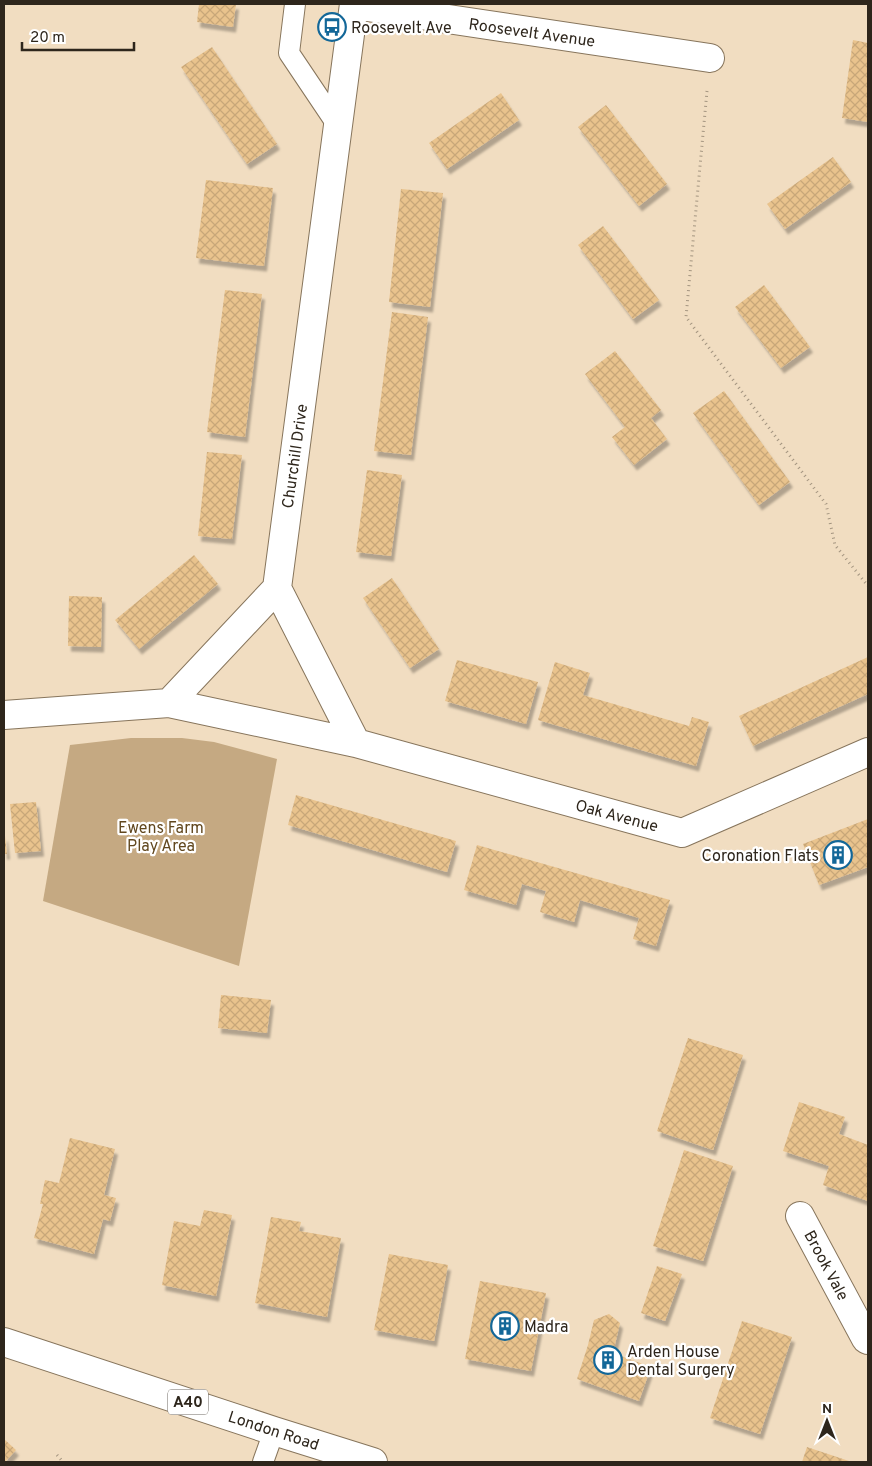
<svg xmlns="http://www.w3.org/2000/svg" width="872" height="1466" viewBox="0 0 872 1466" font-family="Overpass,sans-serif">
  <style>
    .green { fill: #c5a982 }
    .building { fill: url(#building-cross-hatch); filter: url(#shadow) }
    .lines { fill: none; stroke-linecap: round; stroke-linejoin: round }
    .service-casing { stroke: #87755c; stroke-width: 22 }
    .minor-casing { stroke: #87755c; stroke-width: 30 }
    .trunk-casing { stroke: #87755c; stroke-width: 30 }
    .path { stroke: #a49580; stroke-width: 3; stroke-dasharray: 1 4; stroke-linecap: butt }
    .service { stroke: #fff; stroke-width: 20 }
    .minor { stroke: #fff; stroke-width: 28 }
    .trunk { stroke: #fff; stroke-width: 28 }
    .labels { text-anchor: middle; stroke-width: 4.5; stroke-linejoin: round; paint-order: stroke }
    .shield { fill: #fff; stroke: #6d6760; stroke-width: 1 }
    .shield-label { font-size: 15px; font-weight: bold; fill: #2e261c }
    .poi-label { font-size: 16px; fill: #2e261c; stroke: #fff; text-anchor: start }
    .street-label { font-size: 16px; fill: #2e261c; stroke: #fff }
    .park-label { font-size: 16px; fill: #61471e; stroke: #fff }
  </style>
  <defs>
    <pattern id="building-cross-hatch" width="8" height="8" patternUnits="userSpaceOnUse" patternTransform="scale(1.25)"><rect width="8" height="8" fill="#e9c38d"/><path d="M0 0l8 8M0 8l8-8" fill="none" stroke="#c8a779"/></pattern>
    <filter id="shadow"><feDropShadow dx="3" dy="5.5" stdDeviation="1" flood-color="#0004"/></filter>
  </defs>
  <rect width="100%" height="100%" fill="#f1ddc1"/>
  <path class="green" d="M131,738H182L214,742L277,759L239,966L43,901L70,745Z"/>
  <path class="building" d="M199,4H236L233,27L197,22Z
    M853,40L868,43V122L842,118Z
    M212,47L277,144L247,164L181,67Z
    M501,93L519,120L447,169L429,143Z
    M606,105L667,184L639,206L578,127Z
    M833,157L851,182L785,229L767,204Z
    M206,180L273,188L264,266L196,258Z
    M401,189L443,193L430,307L389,302Z
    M603,226L659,300L633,319L578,245Z
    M764,285L810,347L781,368L735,307Z
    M225,290L262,294L245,437L207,432Z
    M392,312L428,317L411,455L374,451Z
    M615,351L661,410L651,418L667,439L634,465L612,437L625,427L585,374Z
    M724,391L790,482L759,505L693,413Z
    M207,452L242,455L232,539L198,536Z
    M367,470L402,475L391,556L356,552Z
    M194,555L218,584L139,649L115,620Z
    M392,578L439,649L410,668L363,598Z
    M69,596L102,597L101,647L68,646Z
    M868,657V694L753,746L739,716Z
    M457,660L538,682L526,724L445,701Z
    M555,662L590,673L583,695L689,726L692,717L709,722L696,766L538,720Z
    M296,795L456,841L447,872L288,825Z
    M36,802L41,851L15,853L10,804Z
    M868,819V867L819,885L803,844Z
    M4,836H5L7,854H4Z
    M477,845L670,900L656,946L633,939L639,918L580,900L574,922L540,912L546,891L522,884L516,905L464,890Z
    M221,995L271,1000L267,1033L218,1028Z
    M688,1038L743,1055L713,1150L657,1131Z
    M799,1102L845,1117L839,1134L868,1145V1201L823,1185L829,1166L783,1151Z
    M70,1138L115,1149L104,1195L116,1198L110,1221L103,1219L94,1254L34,1238L43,1204H40L45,1180L59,1183Z
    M684,1150L733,1166L703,1261L653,1246Z
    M204,1210L232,1215L216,1296L162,1285L174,1221L200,1226Z
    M271,1217L301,1222L299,1231L341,1238L327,1317L255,1303Z
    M389,1254L448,1265L434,1341L374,1330Z
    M657,1266L682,1274L665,1321L641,1313Z
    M480,1281L546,1293L531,1371L465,1359Z
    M609,1314L620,1323L613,1353L651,1367L639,1401L577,1379L588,1345L594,1320Z
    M742,1321L792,1337L760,1434L710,1418Z
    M4,1439L16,1450L5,1462H4Z
    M807,1447L852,1462H802Z"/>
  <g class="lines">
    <defs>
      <path id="service" d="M295,4L289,53L338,126
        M263,1462L274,1431"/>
      <path id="minor" d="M354,5L710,58
        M277,588L356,743
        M169,703L277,588L354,4
        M4,715L169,703L356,743L682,833L868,752
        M800,1216L866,1339L868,1340"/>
      <path id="trunk" d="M4,1342L274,1431L373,1462"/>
    </defs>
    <use href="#service" class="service-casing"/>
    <use href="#minor" class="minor-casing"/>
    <use href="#trunk" class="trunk-casing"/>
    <path class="path" d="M707,91L686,317L826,504L835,545L868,586
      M57,1455L63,1462"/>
    <use href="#service" class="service"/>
    <use href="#minor" class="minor"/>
    <use href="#trunk" class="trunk"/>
  </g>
  <defs>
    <symbol id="bus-ring" viewBox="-11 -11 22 22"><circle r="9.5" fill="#fff" stroke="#136798" stroke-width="1.5"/><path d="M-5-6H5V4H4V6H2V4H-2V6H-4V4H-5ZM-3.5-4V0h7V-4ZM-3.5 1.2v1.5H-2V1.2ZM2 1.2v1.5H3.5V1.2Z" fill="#136798"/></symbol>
    <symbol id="building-ring" viewBox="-11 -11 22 22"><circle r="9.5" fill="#fff" stroke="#136798" stroke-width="1.5"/><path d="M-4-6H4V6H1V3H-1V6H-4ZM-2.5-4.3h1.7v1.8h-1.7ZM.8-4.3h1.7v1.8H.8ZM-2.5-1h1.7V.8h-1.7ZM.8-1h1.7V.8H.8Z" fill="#136798"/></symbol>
  </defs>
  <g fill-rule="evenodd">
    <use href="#bus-ring" x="316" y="11" width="32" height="32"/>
    <use href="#building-ring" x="822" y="839" width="32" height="32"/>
    <use href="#building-ring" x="489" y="1310" width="32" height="32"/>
    <use href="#building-ring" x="592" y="1344" width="32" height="32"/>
  </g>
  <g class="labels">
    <rect class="shield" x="168" y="1389.5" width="40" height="25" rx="4"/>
    <g class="shield-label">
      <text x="188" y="1407">A40</text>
    </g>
    <g class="poi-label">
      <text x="351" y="33">Roosevelt Ave</text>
      <text x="819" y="861" text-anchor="end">Coronation Flats</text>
      <text x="524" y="1332">Madra</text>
      <text x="627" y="1357">Arden House<tspan x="627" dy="18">Dental Surgery</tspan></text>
    </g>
    <g class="street-label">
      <text transform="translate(532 32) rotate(8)" y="6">Roosevelt Avenue</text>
      <text transform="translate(294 456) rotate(-82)" y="6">Churchill Drive</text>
      <text transform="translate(617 815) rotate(15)" y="6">Oak Avenue</text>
      <text transform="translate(827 1265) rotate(62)" y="6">Brook Vale</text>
      <text transform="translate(274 1430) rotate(18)" y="6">London Road</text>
    </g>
    <g class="park-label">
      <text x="161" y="833">Ewens Farm<tspan x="161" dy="18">Play Area</tspan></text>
    </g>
  </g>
  <rect width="872" height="1466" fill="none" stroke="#2e261c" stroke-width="10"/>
  <g transform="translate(827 1421)" stroke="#ffffff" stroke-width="4" paint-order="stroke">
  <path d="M0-4L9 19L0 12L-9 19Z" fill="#2e261c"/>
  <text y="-8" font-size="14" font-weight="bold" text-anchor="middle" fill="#2e261c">N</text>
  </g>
  <path d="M22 42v8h112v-8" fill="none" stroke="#2e261c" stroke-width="2.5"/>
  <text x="30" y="42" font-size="15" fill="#2e261c" stroke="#ffffff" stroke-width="4" paint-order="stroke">20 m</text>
</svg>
